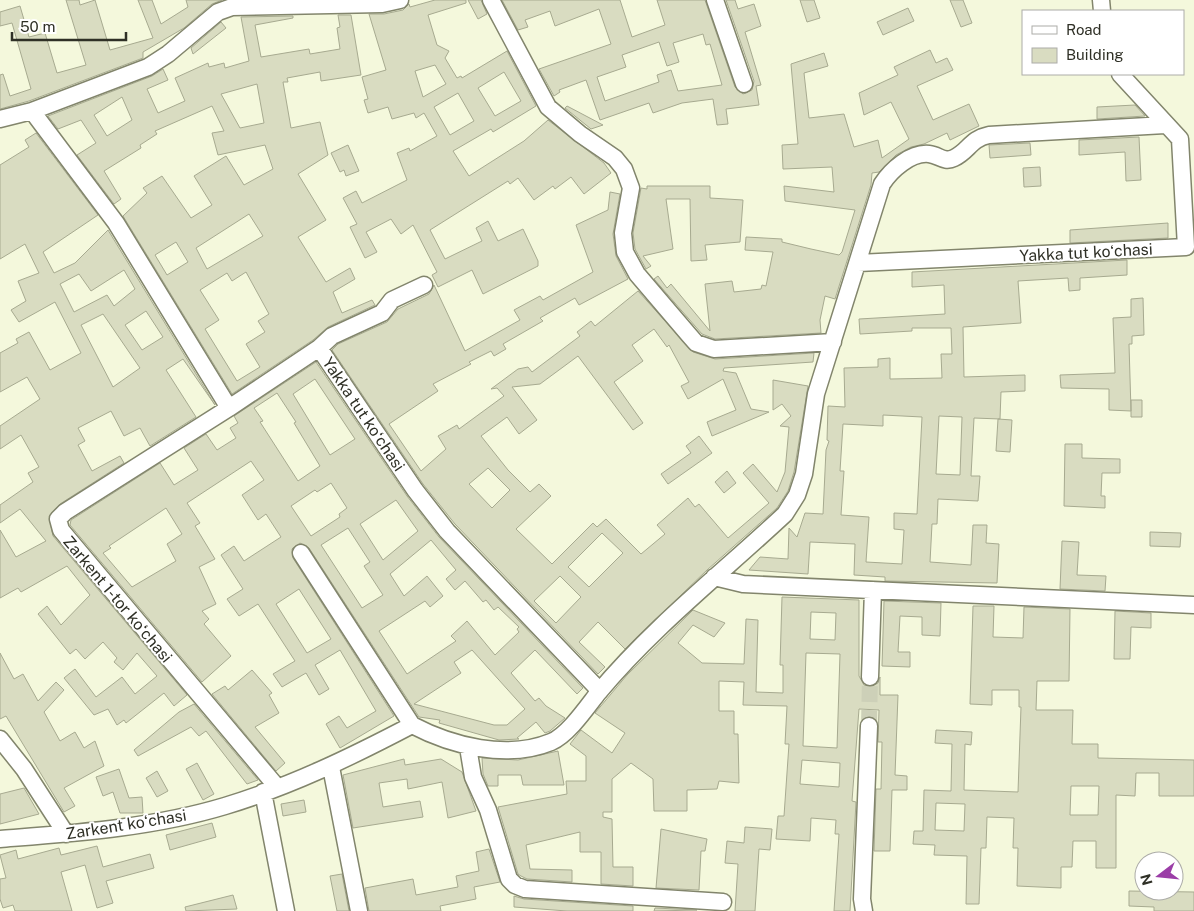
<svg xmlns="http://www.w3.org/2000/svg" width="1194" height="911" viewBox="0 0 1194 911" font-family="'Public Sans',sans-serif">
  <style>
    .building { fill: #d9dcc1; stroke: #a7aa90; fill-rule: evenodd }
    .lines { fill: none; stroke-linecap: round; stroke-linejoin: round }
    .minor-tunnel { stroke: #cdd0b8; stroke-width: 16; stroke-dasharray: 16 8; stroke-linecap: butt }
    .minor-casing { stroke: #82856c; stroke-width: 19 }
    .minor { stroke: #fff; stroke-width: 16 }
    .labels { text-anchor: middle; stroke-width: 4; stroke-linejoin: round; paint-order: stroke }
    .street-label { font-size: 16px; fill: #2f3026; stroke: #fff }
  </style>
  <rect width="100%" height="100%" fill="#f4f8dc"/>
  <path class="building" d="M66,0H79L80,5L95,0L110,50L153,38L138,0H152L161,24L188,7L186,0H222L212,4L184,28L143,52V58L29,101L0,109V75L3,74L10,96L31,89L12,23L0,26V12L20,6L29,37L45,33L57,73L86,65Z
    M435,0H466V3L428,15L437,45L449,51L445,58L457,78L461,76L462,78L507,51L536,106L493,132L491,129L453,151L469,176L524,141L548,120L604,163L611,173L584,194L571,177L555,189L553,186L534,200L518,178L510,184L508,181L430,230L445,259L482,241L476,228L488,221L498,241L523,229L538,261V266L483,294L472,270L438,287L432,275L437,272L413,225L401,234L391,219L366,232L377,252L365,258L350,227L357,224L343,198L356,191L362,203L407,180L397,153L409,148L410,151L437,136L424,113L416,118L414,113L392,119L388,107L368,113L364,100L368,99L362,77L386,70L369,14H384L403,10L409,4L410,7ZM435,65L446,84L423,97L415,71ZM504,72L521,101L495,116L478,88ZM458,93L474,121L450,135L434,107Z
    M468,0H481L487,14L478,19Z
    M502,0H620L632,37L665,25L657,0H705L735,87L743,94L752,90L754,81L726,0H735L738,9L754,4L761,26L745,32L761,85L756,86L759,105L726,109L728,124L717,125L713,99L682,103L653,113L649,103L600,120L586,80L559,90L560,92L554,96L539,69L611,44L599,9L555,26L550,11L525,20L528,27L518,30ZM703,34L706,45L710,44L722,85L678,91L671,70L657,75L659,82L605,101L597,77L626,67L622,55L659,42L667,66L679,62L673,43Z
    M800,0H814L820,18L807,22Z
    M950,0H963L972,23L961,27Z
    M908,8L914,21L883,35L877,22Z
    M338,15H351L361,75L321,81L320,72L287,78L288,82H283L291,128L320,122L328,155L298,174L326,220L298,237L326,282L350,268L355,279L333,292L342,313L372,300L375,305L328,327L313,340L232,394L123,216L147,193L143,188L162,176L191,218L212,205L194,176L226,156L244,185L273,169L265,145L218,155L212,133L224,131L212,106L155,131L157,134L140,145L141,148L104,171L121,199L114,204L77,155L96,143L81,120L58,129L48,116L152,76L163,69L168,80L147,89L158,113L185,101L175,78L208,63L209,67L224,63L225,68L249,61L241,17L293,16V18L255,25L261,57L309,49L310,54L340,49L337,28L340,27ZM257,84L264,123L240,128L221,94ZM122,97L132,120L107,136L94,115ZM249,214L263,236L207,269L196,248ZM176,242L188,262L167,275L155,255ZM246,272L269,314L258,321L265,332L246,344L260,367L237,381L205,329L219,320L200,290L227,273L232,281Z
    M221,22L226,28L193,54L191,48Z
    M930,50L936,63L947,58L953,70L917,86L933,120L969,104L979,126L950,140L947,133L924,144L911,147L896,155L879,172L872,173L871,185L835,299L825,296L820,320L821,333L715,339L702,334L654,279L658,276L667,288L671,284L710,331L705,284L732,281L734,292L761,289L762,285L766,286L773,252L745,250L746,237L782,239V242L811,249L839,255L842,252L855,210L785,201L784,186L834,192L832,167L783,169L782,145L798,144L791,64L824,53L828,66L804,73L809,118L844,114L854,147L878,140L882,158L909,139L891,102L864,115L859,93L898,75L894,67Z
    M1135,105L1145,116L1097,119V107Z
    M567,106L603,125L591,129L565,108Z
    M36,133L98,215L43,252L54,273L75,263L108,230L215,405L183,359L166,370L196,417L150,446L140,428L124,436L111,411L78,428L85,441L78,445L92,471L120,456L124,463L60,504L49,516L53,536L187,695L174,706L164,693L126,723L124,720L117,725L108,709L94,715L64,678L75,669L96,697L122,677L135,694L157,676L137,653L123,670L114,662L117,658L103,642L85,659L76,649L70,654L38,614L47,606L61,625L90,595L67,566L21,592L18,588L0,598V530L16,557L46,541L20,509L0,523V505L33,482L28,473L39,467L21,435L0,449V426L40,399L27,377L0,392V353L18,343L16,339L29,332L50,370L81,353L55,302L19,322L11,310L26,301L18,281L39,273L25,244L0,259V165L29,147L25,140ZM124,270L135,289L114,306L107,295L74,312L60,284L79,274L91,291ZM146,311L163,337L142,350L125,325ZM103,314L140,368L113,387L81,325Z
    M1139,137L1141,180L1126,181L1125,152L1079,155V140Z
    M1030,143L1031,155L990,158L989,145Z
    M348,145L359,171L346,176L344,170L340,172L331,153Z
    M1040,167L1041,186L1024,187L1023,168Z
    M647,186H710V198L743,200L740,242L705,245L707,260L691,261L690,199H666L673,249L643,256L651,266L646,269L635,249L633,233L641,188L647,189Z
    M610,192L620,194L613,234L616,256L628,279L579,305L575,298L540,318L543,321L503,344L506,349L494,356L491,351L469,362L471,364L433,384L438,391L389,424L421,471L446,449L438,436L457,425L459,429L504,396L497,388L491,389L518,369L528,367L532,372L580,336L577,332L591,321L595,326L638,291L693,352L715,359L814,353L813,362L724,368L723,371L736,373L751,409L769,412L712,436L707,422L736,410L723,379L688,399L681,386L689,382L669,345L667,347L654,329L632,345L643,361L614,382L643,423L633,430L578,356L540,384L512,387L537,420L519,434L507,417L481,436L508,470L530,492L539,484L551,496L516,529L552,564L593,523L597,527L606,519L641,554L665,534L657,525L688,498L695,507L699,504L728,538L769,503L743,473L753,464L777,492L785,472L789,427L780,426L791,416L782,404L773,410V380L808,386L794,472L788,491L777,508L707,570L625,649L598,622L579,642L605,667L598,674L455,524L423,484L332,350L338,344L387,322L398,309L429,294L434,285L465,351L520,320L514,310L540,296L543,300L593,272L576,225L608,210ZM488,468L510,490L492,508L469,484ZM602,533L623,553L589,587L568,567ZM560,576L581,597L556,623L534,601Z
    M1168,223V238L1070,243V230Z
    M1127,260V275L1080,278V290L1069,291L1068,278L1018,281L1021,323L963,327L964,377L1025,375V391L1001,392L1000,419L974,418L971,476H980L978,501L938,499L937,524H932L930,562L971,565L973,525H987L986,543L999,544L997,583L885,581V577L854,575L855,544L810,542L808,574L749,570L760,557L788,559L789,528L797,537L805,513L823,514L826,450L829,441L827,440L828,406L845,407L844,368L878,367V359L890,358V379L942,378L941,354H952L951,328H912V331L860,334L859,319L945,314L944,285L912,287V272ZM883,415L922,417L917,514L894,513V529L904,530L902,564L866,562L869,517L841,515L844,471H840L843,424L883,426ZM939,416L962,417L960,475L936,474Z
    M1143,298L1144,335L1132,336V344H1129L1131,411L1109,410V389L1061,388L1060,375L1115,373L1113,318L1131,317V299Z
    M316,362L407,496L439,537L583,688L577,694L535,650L511,673L535,701L539,698L546,706L565,718L550,731L545,733L536,722L517,738L519,739L499,740L439,723L440,720L419,717L309,548L300,543L292,549L293,558L394,716L340,748L326,724L339,716L347,728L376,711L340,650L315,665L329,689L319,695L306,673L282,687L273,674L295,661L258,604L239,616L227,599L243,589L221,555L234,546L244,561L281,537L266,514L258,520L242,495L264,480L251,461L187,503L200,523L195,526L215,559L199,567L216,604L202,611L209,619L204,624L231,656L202,682L70,525L71,520L160,463L174,485L198,470L184,448L206,434L217,450L236,438L230,428L238,423L234,416ZM315,379L355,439L330,455L293,394ZM277,393L296,422L294,423L320,466L298,481L260,422L263,421L254,408ZM331,483L347,508L339,514L340,517L311,536L291,506L315,490L317,492ZM396,500L418,531L383,560L360,524ZM166,508L182,534L167,544L176,561L132,587L103,553L111,548L109,546ZM348,528L370,562L364,566L383,595L362,608L321,545ZM431,540L456,570L446,579L455,590L465,581L483,602L486,600L494,610L498,607L519,627L517,629L519,632L495,655L467,621L451,636L456,641L407,674L379,631L425,601L430,607L443,596L427,576L404,596L390,574ZM299,589L331,639L307,653L276,604ZM472,650L525,709L507,725H494L414,704L461,673L454,662Z
    M1131,400H1142V417H1131Z
    M998,419L1012,420L1010,452L996,451Z
    M699,436L712,453L668,484L661,474L691,453L686,446Z
    M1065,444H1082V458L1120,459V473H1102L1101,496H1105V508L1064,506Z
    M727,471L736,483L724,493L715,482Z
    M1150,532L1181,533L1180,547L1150,546Z
    M1062,541L1079,542L1077,575L1106,576L1105,591L1060,589Z
    M782,597L859,600V676L864,685L870,687L878,683L880,677V695H898L895,775L907,776V790H892L890,851H874L876,789H881L882,742H878L879,710L859,709L852,801L856,802L850,911H834L839,834H835L836,820L811,818L810,841L776,839L778,816H784L789,744H785L787,706L743,705L744,682L719,681V711H734V734H738L739,783L719,781L717,789L687,790V811H654L653,779L631,763L612,779V812H603V817L612,819L613,867H633V886L601,884V852H580V832L526,845L530,869L572,870V882L527,879L521,876L518,874L498,807L567,794L566,781H586V756L570,744L581,730L612,753L625,733L595,713L627,675L693,610L725,623L714,637L693,625L678,643L702,663L744,664L746,619L758,620L756,692L783,693V665H780ZM811,612L836,613L835,640L810,639ZM806,653L840,654L837,748L803,746ZM802,760L840,763L839,787L800,784Z
    M884,601L941,603L940,636L922,635V617L900,616L898,652H910V667L882,666Z
    M973,606H994L993,637L1023,638L1024,607L1070,609L1069,681H1037L1036,710H1073L1072,744H1098V758L1194,760V796H1159V773H1136L1135,796L1116,795V868H1096V841H1073L1072,867H1061V888L1017,886L1018,848H1013L1014,818L987,817L986,848H981L979,904H966L967,856L934,855L935,845L913,844L914,831H923L924,790L951,791L952,744L935,743L936,730L972,732L971,745L965,744L964,790L1018,792L1021,707H1019V690H992V705L970,704ZM1071,786H1099L1098,815H1070ZM936,803L965,804L964,831L935,830Z
    M1115,611L1151,613V628L1131,627L1130,659H1114Z
    M0,653L14,679L23,674L38,701L56,682L64,690L44,712L60,741L75,732L84,748L95,741L104,766L64,788L75,806L64,812L6,716L0,719Z
    M252,670L272,693L269,695L279,713L255,727L285,763L276,771L212,694L225,686L228,690Z
    M194,704L258,780L247,784L206,731L199,736L191,727L138,756L134,750L179,712Z
    M558,751L564,785H523L521,775H498V786H488L483,774L482,758L518,760Z
    M404,759L405,765L441,759L462,772L476,811L448,818L442,782L408,789L407,779L379,783L383,807L420,801L423,817L353,828L343,775Z
    M197,763L214,794L203,800L186,769Z
    M119,769L129,798L142,797L143,813H120L113,792L103,796L96,777Z
    M157,771L168,791L157,797L146,778Z
    M24,788L39,814L0,824V794Z
    M304,800L306,812L283,816L281,804Z
    M212,823L216,837L170,850L166,835Z
    M745,827L772,829L770,850L759,849L755,911H735L738,864L725,863L727,841L744,843Z
    M661,829L707,839L705,851H701L699,890L656,888Z
    M97,846L103,867L150,854L154,868L106,881L113,903L97,908L85,865L61,872L72,911H15L13,905L3,908L0,899V879L6,878L0,855L16,850L18,859L59,848L61,855Z
    M489,849L500,882L474,887L476,899L440,906L441,911H369L365,888L413,879L416,895L458,887L456,876L479,871L476,852Z
    M342,874L349,911H337L330,876Z
    M1129,891L1194,892V911H1154V907L1129,906Z
    M233,895L237,909L186,911L185,907Z
    M514,896L524,899L633,906V911H567L514,907Z
    M655,908L697,910L654,911Z"/>
  <g class="lines">
    <path class="minor-tunnel" d="M869,726L870,677"/>
    <defs>
      <path id="minor" d="M491,0L548,107L580,134L615,158L624,169L631,188L623,233L625,252L637,274L689,335L696,343L714,349L833,342
        M715,0L744,84
        M1101,0L1102,11
        M32,111L116,223L229,408
        M0,119L32,111L148,67L168,54L218,12L232,7L382,4L400,0
        M858,263L1186,247L1180,139L1120,74
        M319,348L332,336L382,313L392,300L424,285
        M301,553L412,725
        M714,577L743,584L1194,605
        M870,677L873,590
        M0,739L24,769L66,834
        M468,747L473,777L488,810L509,879L515,885L525,889L723,902
        M331,767L359,911
        M277,787L61,530L58,519L65,512L229,408L319,348L415,490L447,531L600,691
        M263,792L286,911
        M0,839C75,833 152,828 225,806C291,786 351,757 412,725C452,746 507,760 551,742C568,735 587,707 598,693C654,626 722,573 785,514L797,495L804,474L816,394L882,184C891,170 911,152 929,154C939,155 944,163 954,158C969,151 970,139 989,135L1165,125
        M864,911L862,899L869,726"/>
    </defs>
    <use href="#minor" class="minor-casing"/>
    <use href="#minor" class="minor"/>
  </g>
  <g class="labels">
    <g class="street-label">
      <text transform="translate(1086 252) rotate(-3)" y="6">Yakka tut koʻchasi</text>
      <text transform="translate(364 414) rotate(56)" y="6">Yakka tut koʻchasi</text>
      <text transform="translate(118 599) rotate(50)" y="6">Zarkent 1-tor koʻchasi</text>
      <text transform="translate(126 824) rotate(-9)" y="6">Zarkent koʻchasi</text>
    </g>
  </g>
  <rect x="1022" y="10" width="162" height="65" fill="#ffffff" stroke="#acaca8"/>
  <rect x="1032" y="26" width="25" height="8" fill="#ffffff" stroke="#acaca8"/>
  <text x="1066" y="35" font-size="15" fill="#2f3026">Road</text>
  <rect x="1032" y="48" width="25" height="15" fill="#d9dcc1" stroke="#acaca8"/>
  <text x="1066" y="60" font-size="15" fill="#2f3026">Building</text>
  <g transform="translate(1159 876) rotate(254)"><circle r="24" fill="#ffffff" stroke="#acaca8"/>
  <path d="M0-4L9 19L0 12L-9 19Z" fill="#9b3da7"/>
  <text y="-8" font-size="14" font-weight="bold" text-anchor="middle" fill="#2f3026">N</text>
  </g>
  <path d="M12 32v8h114v-8" fill="none" stroke="#2f3026" stroke-width="2.5"/>
  <text x="20" y="32" font-size="15" fill="#2f3026" stroke="#ffffff" stroke-width="4" paint-order="stroke">50 m</text>
</svg>
